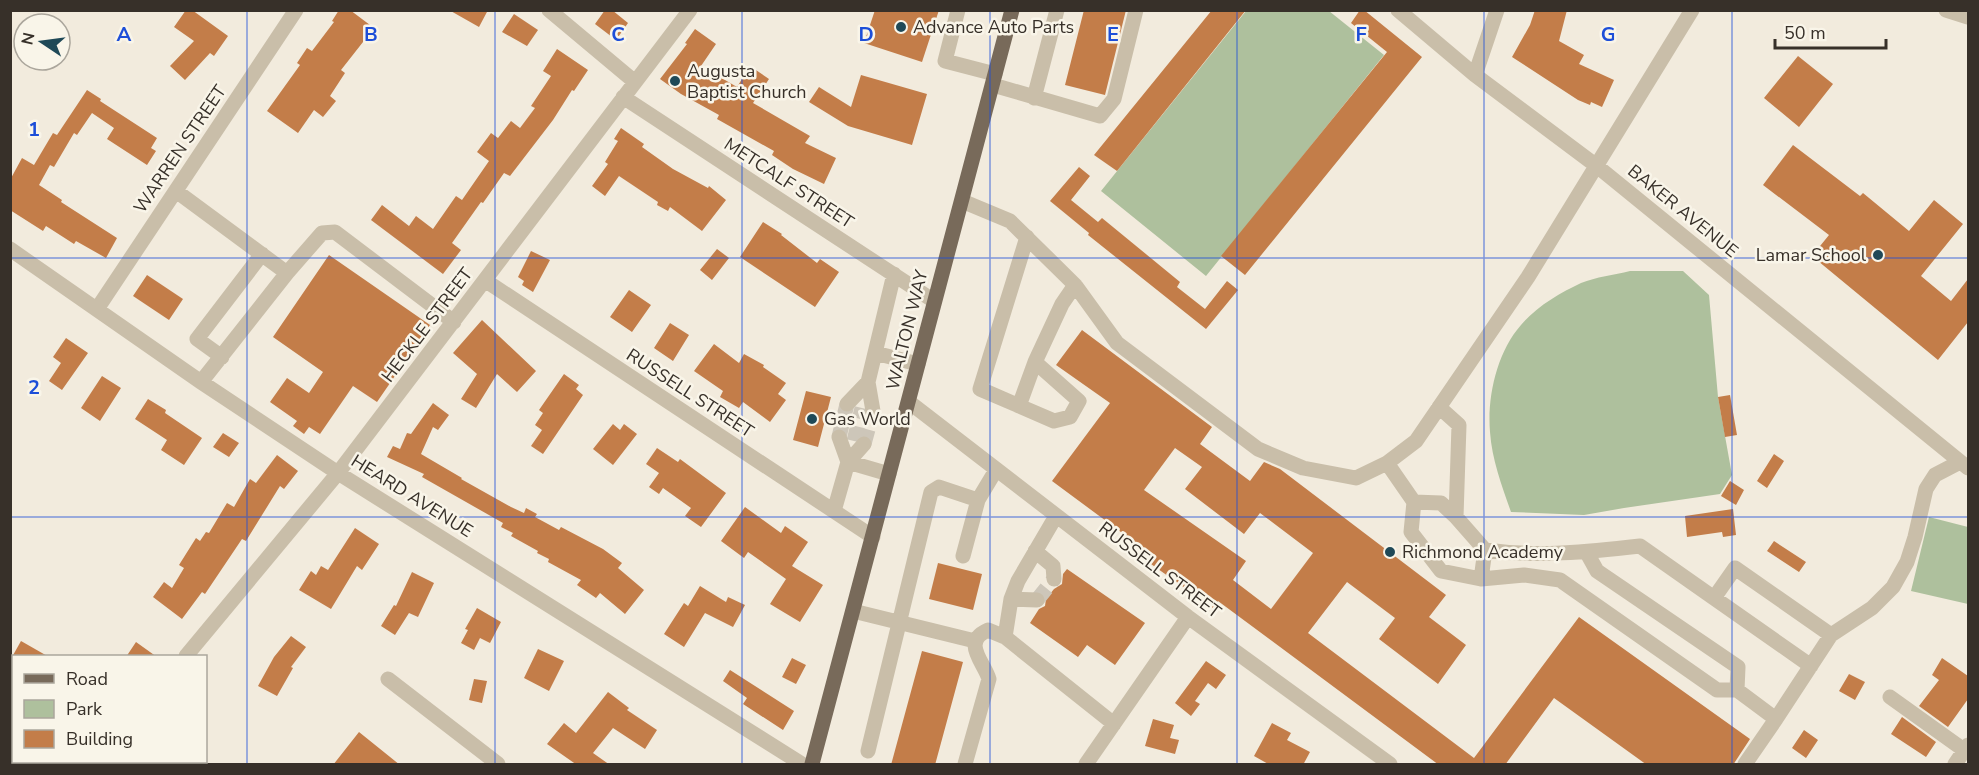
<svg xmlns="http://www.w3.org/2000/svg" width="1979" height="775" viewBox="0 0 1979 775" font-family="'Nunito Sans',sans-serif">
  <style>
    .green { fill: #aec09d }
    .building { fill: #c37d49; fill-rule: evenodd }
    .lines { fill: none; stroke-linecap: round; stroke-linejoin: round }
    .minor-tunnel { stroke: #cdc6b9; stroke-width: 15; stroke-dasharray: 15 8; stroke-linecap: butt }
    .minor { stroke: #c9bea9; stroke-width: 15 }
    .major { stroke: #786a5a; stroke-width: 15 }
    .grid { fill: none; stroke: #1d4ed8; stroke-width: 1.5; stroke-opacity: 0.55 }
    .poi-dot { fill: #1f4957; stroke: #f9f5e9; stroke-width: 2 }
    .labels { text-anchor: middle; stroke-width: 5; stroke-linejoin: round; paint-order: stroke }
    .poi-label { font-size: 18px; fill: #373029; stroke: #f9f5e9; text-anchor: start }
    .street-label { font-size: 18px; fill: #373029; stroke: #f9f5e9 }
    .grid-label { font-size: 20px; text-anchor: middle; font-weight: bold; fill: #1d4ed8; stroke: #f9f5e9; stroke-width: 5; stroke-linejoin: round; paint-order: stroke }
  </style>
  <rect width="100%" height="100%" fill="#f2ebdd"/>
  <path class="green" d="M1246,11H1329L1384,55L1206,276L1101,191Z
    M1630,271H1683L1709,295L1718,397L1732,475L1720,494L1624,508L1584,515L1511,512C1502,486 1492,460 1490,432C1487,397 1497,352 1521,325C1537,306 1560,293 1581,283C1596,277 1614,275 1630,271Z
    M1929,517L1968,527V604L1911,591Z"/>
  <path class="building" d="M186,10H192L228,36L214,56L210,53L185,80L170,66L194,41L174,27Z
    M339,10H350L374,28L341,70L345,73L330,96L336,101L323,117L314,110L298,133L267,111L300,65L297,63L307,48L312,51L334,22L332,21Z
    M449,10H488L479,27Z
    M605,10H612L628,23L616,40L595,24Z
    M875,10H939L922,62L864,43Z
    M1084,10H1126L1105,95L1065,85Z
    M1212,10H1246L1117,171L1094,155Z
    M1360,10H1364L1422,57L1245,275L1221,256L1387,52L1351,23Z
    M1535,10H1567L1559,41L1584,55L1579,64L1614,80L1602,107L1591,102L1590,105L1578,100L1512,57L1530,25Z
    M514,14L538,30L527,46L502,32Z
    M695,29L716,44L701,66L737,87L750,66L769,79L753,103L810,136L805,143L836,158L824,184L793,169L772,155L774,151L717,119L719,115L681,94L660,79L687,44L685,43Z
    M557,49L588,70L574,91L572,90L553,120L510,176L504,173L483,203L481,202L452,243L461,250L443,274L371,220L382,205L409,226L416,216L433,229L456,196L462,200L489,161L477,152L491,133L498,138L511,121L520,128L535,108L531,106L551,76L543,71Z
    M1798,56L1833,84L1799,127L1764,98Z
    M861,75L927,94L912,145L848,126L809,102L819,87L851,107Z
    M87,90L101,99L100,101L157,138L151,148L156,151L147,165L107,139L114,128L92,113L77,135L74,133L54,167L50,165L39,185L62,200L61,202L117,238L106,258L76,241L74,244L46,226L43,231L10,210V180L22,158L34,165L53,133L57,135Z
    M621,128L644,144L642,147L673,169L708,188L709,186L726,200L702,231L670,207L668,211L657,205L658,202L619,176L605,196L592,186L608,164L605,162L618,141L614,139Z
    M1793,145L1860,196L1863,193L1909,231L1934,200L1963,224L1921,276L1951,301L1968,279V322L1938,360L1812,256L1829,235L1763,185Z
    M1079,167L1090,176L1071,200L1098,222L1102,218L1180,282L1177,287L1205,309L1227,281L1238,290L1206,329L1088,235L1089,233L1050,201Z
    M763,222L782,234L781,235L817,263L820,259L839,272L815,307L740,257Z
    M717,249L729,258L712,280L700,270Z
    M531,251L550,260L533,292L522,285L524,281L518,277Z
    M329,255L430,325L377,402L353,386L320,434L309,427L304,434L293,426L297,421L270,402L287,378L309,393L323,372L273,337Z
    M147,275L183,299L169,320L133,296Z
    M629,290L651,305L632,332L610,317Z
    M482,320L536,371L517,392L497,374L476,408L461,399L477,374L453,353Z
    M670,323L689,335L673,361L654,348Z
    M1082,330L1212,427L1200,444L1250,481L1264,462L1280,469L1446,595L1429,617L1466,645L1438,684L1379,639L1395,618L1347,582L1308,633L1474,758L1579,617L1750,739L1733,765H1647L1554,698L1505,765H1439L1218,601L1213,608L1120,542L1125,535L1052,481L1110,403L1056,365ZM1175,448L1202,467L1185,489L1244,534L1260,513L1313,553L1271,609L1233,580L1246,561L1144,490Z
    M66,338L88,353L62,390L49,381L61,363L53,357Z
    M714,344L739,363L744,354L764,365L763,367L786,383L778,394L786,400L770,422L743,402L739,408L720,397L723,391L694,371Z
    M564,374L579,385L576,389L583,395L543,454L531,446L542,430L535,425L543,413L539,410Z
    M102,376L121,388L100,421L81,408Z
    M806,391L831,397L818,447L793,440Z
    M1730,395L1737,435L1725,437L1718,397Z
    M148,399L166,410L165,413L202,438L184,465L161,450L167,440L135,419Z
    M433,403L449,415L438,430L433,427L421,454L462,478L461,479L511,507L524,513L526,508L537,514L535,517L559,530L561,527L603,549L622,563L618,568L644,590L625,614L600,593L596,598L577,585L581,580L548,562L549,559L537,553L538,551L511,536L513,533L501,527L503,523L422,477L424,474L387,457L393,446L400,449L407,433L411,434Z
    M613,424L620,430L624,424L637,434L613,465L593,449Z
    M223,433L239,443L229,457L213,447Z
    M657,448L678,462L680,459L726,493L701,527L685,516L691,508L663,488L659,494L649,487L659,473L646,464Z
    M1774,454L1784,461L1767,488L1757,481Z
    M277,455L298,471L284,489L280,486L246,541L242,539L205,594L202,592L182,619L153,597L164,582L172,588L184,568L179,565L196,538L200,541L206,532L209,533L227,503L234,507L250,479L256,483Z
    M1730,481L1744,490L1736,505L1721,496Z
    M745,507L781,533L785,526L808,542L792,566L823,585L800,622L770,604L786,579L748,552L744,558L721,541Z
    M1733,509L1736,535L1723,537L1722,532L1687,537L1685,516Z
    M355,528L379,544L362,570L357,566L331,609L299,590L311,571L316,575L321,566L328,570Z
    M1774,541L1806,562L1799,572L1767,551Z
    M938,563L982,574L973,610L929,599Z
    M1067,569L1145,623L1115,665L1087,645L1078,657L1030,623L1039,609L1045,606L1046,599L1054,589L1062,584L1063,574Z
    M412,572L434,583L418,617L409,613L395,635L381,626L394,605L396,606Z
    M700,586L726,602L728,597L745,605L733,627L705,613L684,647L664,634L684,603L688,606Z
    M477,608L501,622L490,643L480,638L474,650L461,643L468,630L465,629Z
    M291,636L306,647L291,667L293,668L277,696L258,686L274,657Z
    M21,641L49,657H12Z
    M136,642L157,657H126Z
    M538,649L564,661L549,691L524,678Z
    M922,651L963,662L935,765H891Z
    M792,658L806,665L796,684L782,677Z
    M1942,658L1968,676V699L1948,727L1919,706L1939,680L1932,675Z
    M1206,661L1226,675L1216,689L1208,683L1195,701L1200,704L1191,716L1175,703Z
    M730,670L794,711L783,730L743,704L747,698L723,681Z
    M1849,674L1865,682L1855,700L1839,691Z
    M474,679L487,681L482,703L469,700Z
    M608,692L629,708L627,710L657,730L645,749L613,728L593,753L610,765H577L547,744L564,723L576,733Z
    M1902,717L1936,742L1926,757L1891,734Z
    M1153,719L1174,725L1170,738L1179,740L1175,754L1145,746Z
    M1272,723L1291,733L1287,740L1310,752L1303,765H1270L1254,756Z
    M1804,730L1818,740L1806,758L1792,748Z
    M359,732L400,765H333Z"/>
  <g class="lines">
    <path class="minor-tunnel" d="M839,437L847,404
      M854,441L862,408
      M864,444L873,411
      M1037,600L1054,579"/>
    <path class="minor" d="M549,10L635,82
      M958,10L945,61L995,74
      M1398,10L1475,75L1598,167L1968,468
      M1946,10L1968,17
      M1475,75L1497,10
      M993,85L1100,116L1114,99L1136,10
      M623,97L934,301
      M1034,98L1057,10
      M176,191L287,273
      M962,201L1010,221L1075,285L1117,343L1258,449L1303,468L1356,478L1387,463L1416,441L1528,277L1692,10
      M1027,237L980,389L1054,421L1070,417L1079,401L1035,362L1062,304L1075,285
      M10,249L201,382L338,473L802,764
      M486,281L873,537
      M97,309L296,10
      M875,353L918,364
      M222,357L197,339L262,254
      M201,382L287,273L322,233L335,232L454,322
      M868,382L873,411
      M909,402L1188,617L1390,764
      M847,404L868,382L894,274
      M1019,406L1035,362
      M1439,407L1459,425L1456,517
      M848,462L889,474
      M848,462L864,444
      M1387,463L1414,502L1411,532L1441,571L1481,579L1524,575L1560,580L1717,690H1737L1776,719L1745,764
      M978,500L996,470
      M1414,502L1441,503L1456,517L1485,550C1536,557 1589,552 1640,546L1714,598L1735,568L1831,635L1776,719
      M834,511L848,462L839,437
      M1035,551L1053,566L1054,579
      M1587,553L1597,571L1738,667L1737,690
      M1481,579L1485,550
      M1714,598L1811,666
      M1011,599L1037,600
      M853,611L975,641
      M1831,635L1872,608L1893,587L1907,562L1915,537L1926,489L1935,475L1960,462
      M1005,637L1114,724
      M186,656L338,473L690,10
      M388,679L498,764
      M1890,697L1964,750
      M10,731L14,733
      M868,751L931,492L939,487L978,500L963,556
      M55,762L59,764
      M96,764L98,762
      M965,764L989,679C984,662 961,642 988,630L1005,637L1011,599L1018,581L1056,516
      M1086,764L1188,617
      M1955,764L1968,745"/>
    <path class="major" d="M812,764L1012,10"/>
  </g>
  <path class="grid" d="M247,10V764M495,10V764M742,10V764M990,10V764M1237,10V764M1484,10V764M1732,10V764M10,258H1968M10,517H1968"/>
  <g class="poi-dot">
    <circle cx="901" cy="27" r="6"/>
    <circle cx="675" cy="81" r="6"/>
    <circle cx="1878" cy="255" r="6"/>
    <circle cx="812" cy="419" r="6"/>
    <circle cx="1390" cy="552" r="6"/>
  </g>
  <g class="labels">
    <g class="poi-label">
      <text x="913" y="33">Advance Auto Parts</text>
      <text x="687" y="77">Augusta<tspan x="687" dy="21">Baptist Church</tspan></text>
      <text x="1866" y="261" text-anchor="end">Lamar School</text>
      <text x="824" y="425">Gas World</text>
      <text x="1402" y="558">Richmond Academy</text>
    </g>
    <g class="street-label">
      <text transform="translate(180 149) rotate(-56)" y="6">WARREN STREET</text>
      <text transform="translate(789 183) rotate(33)" y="6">METCALF STREET</text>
      <text transform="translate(1683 211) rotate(39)" y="6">BAKER AVENUE</text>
      <text transform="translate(427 325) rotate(-53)" y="6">HECKLE STREET</text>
      <text transform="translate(907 330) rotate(-76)" y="6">WALTON WAY</text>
      <text transform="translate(690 393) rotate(33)" y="6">RUSSELL STREET</text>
      <text transform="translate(412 496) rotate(32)" y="6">HEARD AVENUE</text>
      <text transform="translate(1160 570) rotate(37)" y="6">RUSSELL STREET</text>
    </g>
  </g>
  <g class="grid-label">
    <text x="124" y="41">A</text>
    <text x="371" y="41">B</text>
    <text x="618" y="41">C</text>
    <text x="866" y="41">D</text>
    <text x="1113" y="41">E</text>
    <text x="1361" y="41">F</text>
    <text x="1608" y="41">G</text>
    <text x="34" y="136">1</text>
    <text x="34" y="394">2</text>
  </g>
  <rect width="1979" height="775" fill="none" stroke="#373029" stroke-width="24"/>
  <rect x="12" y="655" width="195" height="108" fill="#f9f5e9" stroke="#aba69c" stroke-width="1.5"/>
  <rect x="24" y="674" width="30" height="9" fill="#786a5a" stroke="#aba69c" stroke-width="1.5"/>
  <text x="66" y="685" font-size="18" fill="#373029">Road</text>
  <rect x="24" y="700" width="30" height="18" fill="#aec09d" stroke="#aba69c" stroke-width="1.5"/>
  <text x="66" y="715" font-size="18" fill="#373029">Park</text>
  <rect x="24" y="730" width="30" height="18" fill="#c37d49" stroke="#aba69c" stroke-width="1.5"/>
  <text x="66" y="745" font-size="18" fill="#373029">Building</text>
  <g transform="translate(42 42) rotate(283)"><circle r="28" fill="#f9f5e9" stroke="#aba69c" stroke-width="1.5"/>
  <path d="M0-4.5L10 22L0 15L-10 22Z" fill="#1f4957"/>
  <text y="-9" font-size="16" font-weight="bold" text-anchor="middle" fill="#373029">N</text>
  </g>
  <path d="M1775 39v9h111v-9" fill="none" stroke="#373029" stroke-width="3"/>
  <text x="1784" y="39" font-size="18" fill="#373029" stroke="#f9f5e9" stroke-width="4.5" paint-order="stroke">50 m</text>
</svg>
